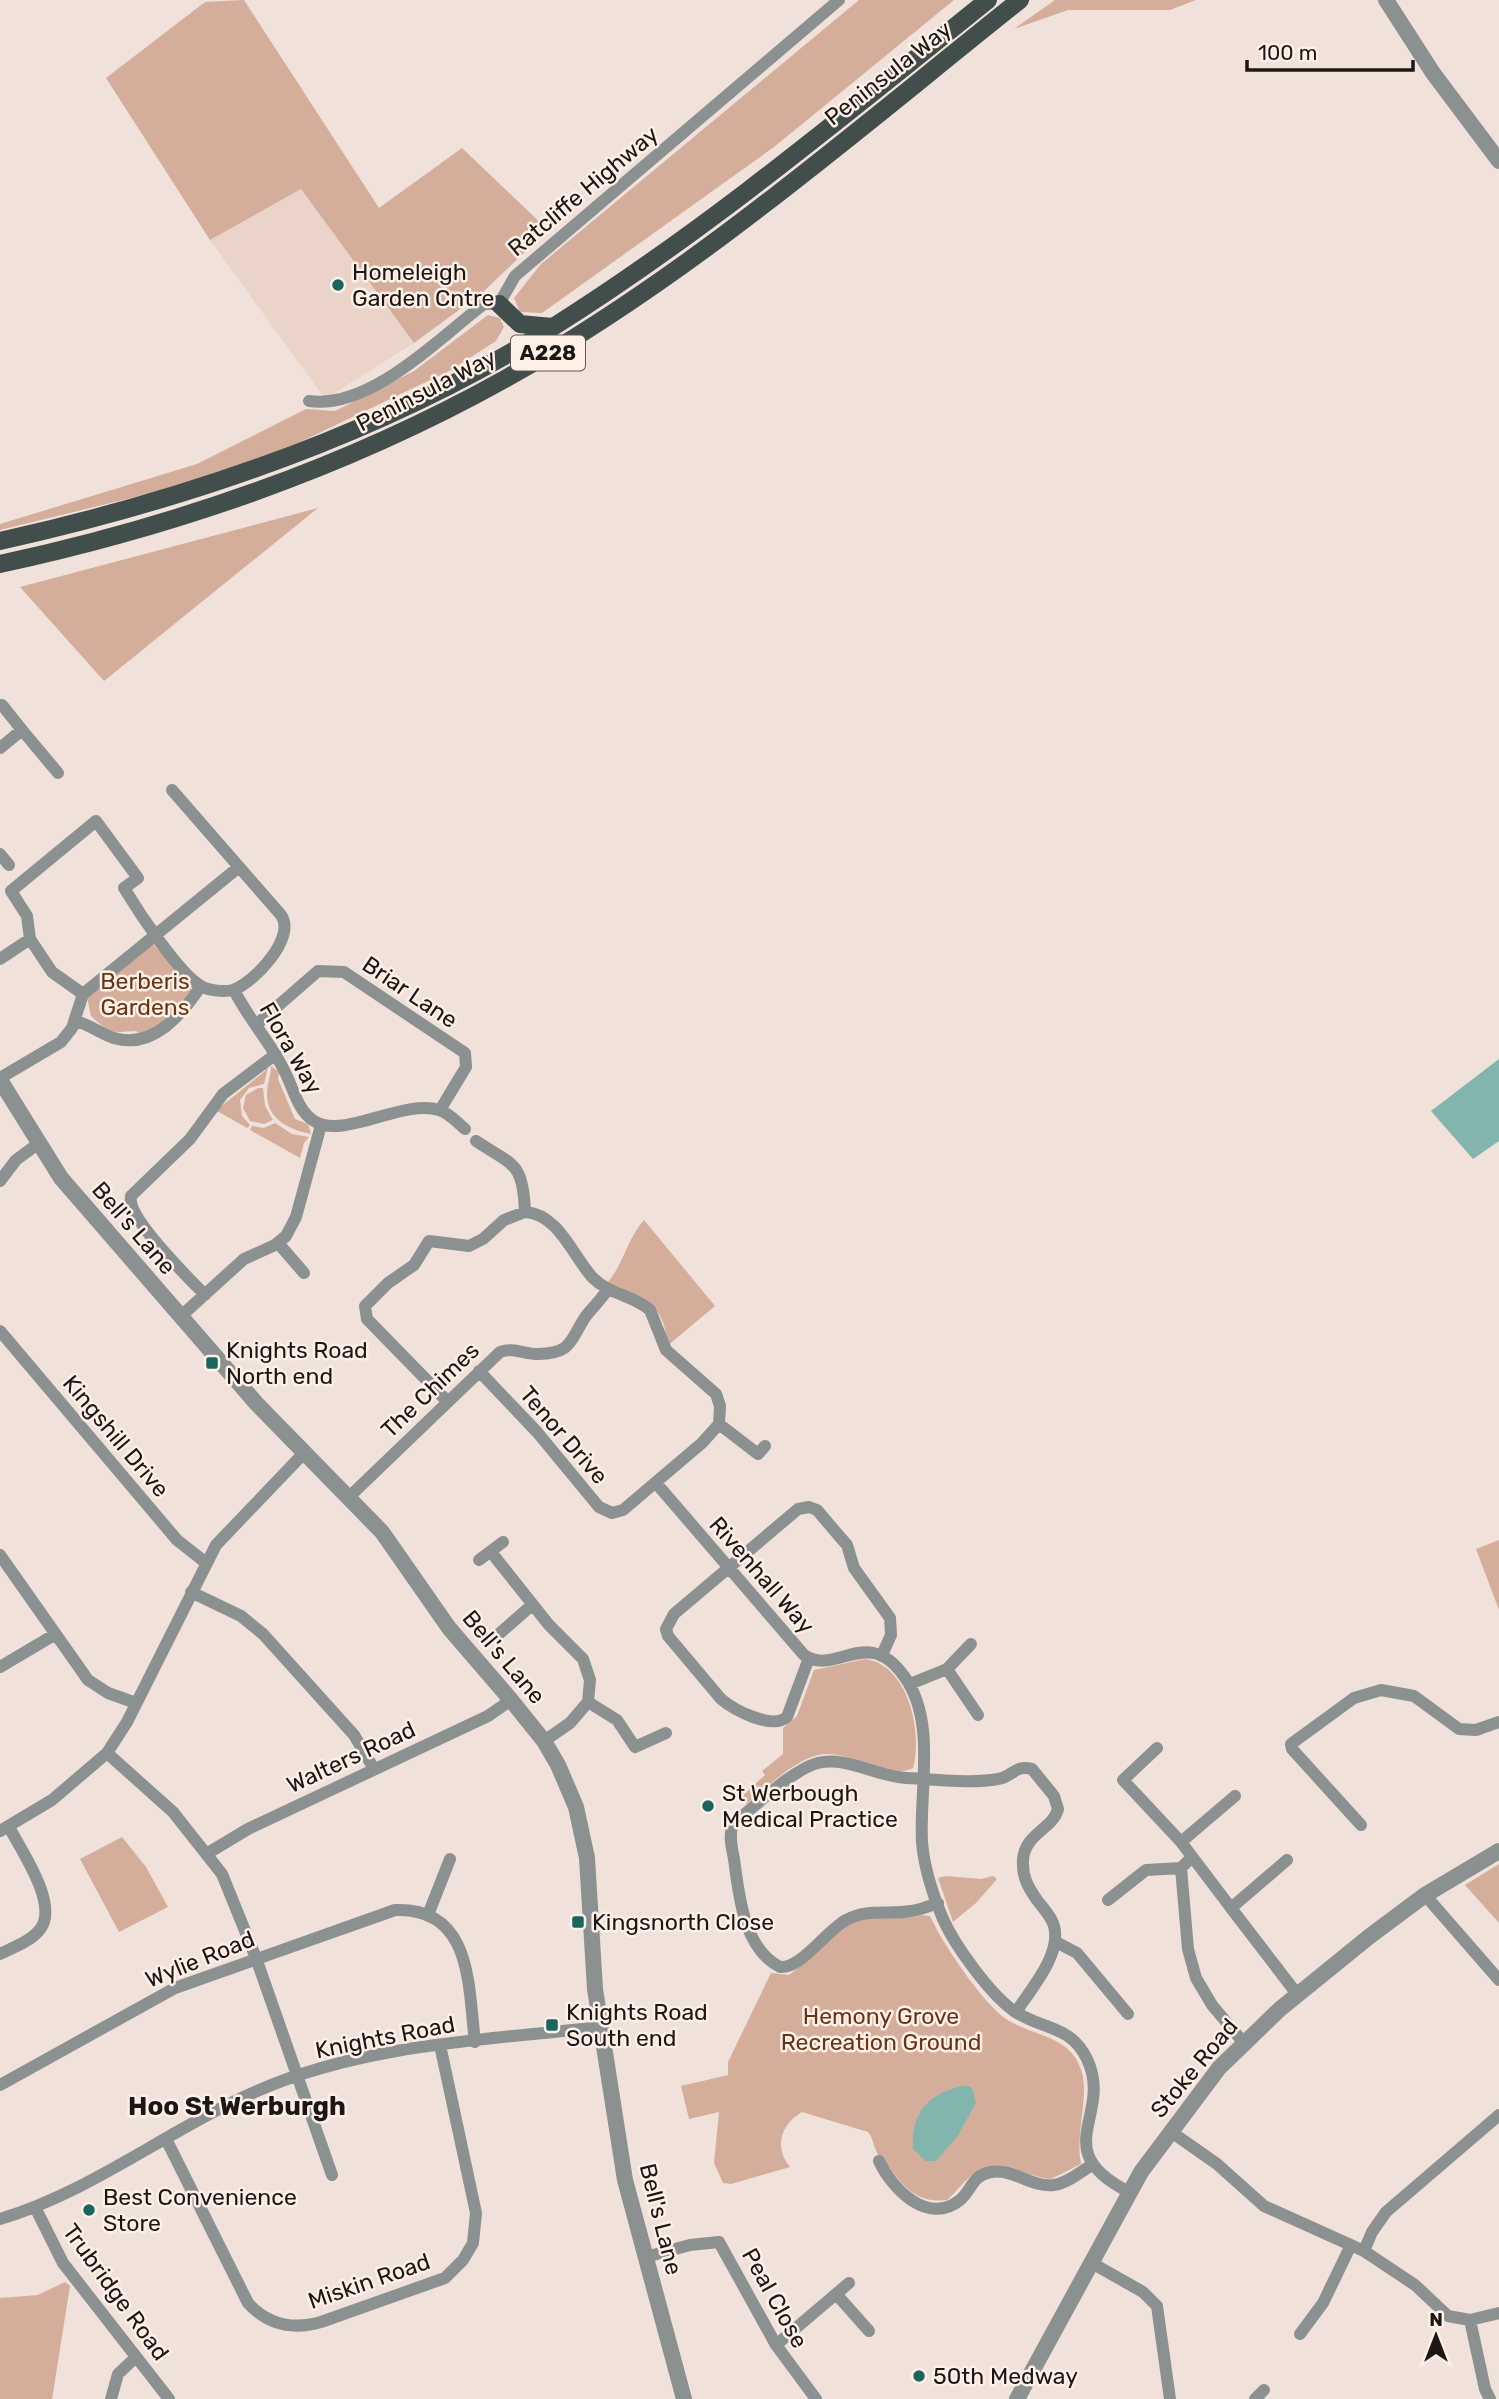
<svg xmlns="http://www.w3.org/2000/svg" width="1499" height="2399" viewBox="0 0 1499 2399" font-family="Rubik,sans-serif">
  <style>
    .built { fill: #ead4c9 }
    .green { fill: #d4ae9b }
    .water { fill: #81b5ae }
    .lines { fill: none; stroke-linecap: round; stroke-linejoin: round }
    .minor { stroke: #8a9190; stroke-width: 12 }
    .tertiary { stroke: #8a9190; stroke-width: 16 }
    .primary { stroke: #414e4c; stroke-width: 18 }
    .poi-dot { fill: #1a655e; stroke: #feefe7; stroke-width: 2.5 }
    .labels { text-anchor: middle; stroke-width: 5; stroke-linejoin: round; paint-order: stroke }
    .shield { fill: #feefe7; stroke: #605853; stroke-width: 2 }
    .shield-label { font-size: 21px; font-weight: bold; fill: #1c1714 }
    .street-label { font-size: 23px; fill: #1c1714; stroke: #feefe7 }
    .poi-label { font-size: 23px; fill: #1c1714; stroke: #feefe7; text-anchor: start }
    .park-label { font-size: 23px; fill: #683415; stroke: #feefe7 }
    .quarter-label { font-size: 26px; font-weight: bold; fill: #1c1714; stroke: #feefe7 }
  </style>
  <rect width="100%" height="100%" fill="#f0e1da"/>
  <path class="built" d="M301,188L414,343L325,399L210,240Z"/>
  <path class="green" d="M244,0L379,208L462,148L548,230L482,293L414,343L301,189L210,240L106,78L205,2Z
    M859,0H954L774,147L542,313L520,312L514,298L541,264Z
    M1055,0H1196L1170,10H1068L1014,29Z
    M488,315L500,318L504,327L496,341L451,370L275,454L176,487L0,530V524L197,464L306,409L335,411L414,371Z
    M318,508L104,681L20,587Z
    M153,944L192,985C188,1010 161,1025 140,1034L136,1031C111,1032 113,1036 91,1016L87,997Z
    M266,1066L268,1067L264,1084L249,1088L240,1100L242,1116L250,1125L247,1128L219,1112L213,1113L265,1071Z
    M271,1066L279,1072L278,1079L295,1119L308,1124L311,1134C289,1130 266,1119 267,1093C267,1084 271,1075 271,1066Z
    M258,1088H263L265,1106L273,1120L264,1124L250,1121L243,1108L246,1095Z
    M275,1123L292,1134L309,1137L304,1143L300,1158L250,1130L252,1126L264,1128Z
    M644,1220L715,1306L666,1347C669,1308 643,1295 610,1287L608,1282C624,1263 627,1239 644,1220Z
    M1499,1540V1610L1476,1549Z
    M865,1659C908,1664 923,1732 913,1768C888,1781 849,1748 818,1755C791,1762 767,1788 746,1804L741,1797L765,1775L762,1771L783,1754V1728L797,1716L814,1670Z
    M122,1837L146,1867L168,1907L119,1932L80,1859Z
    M1499,1864V1923L1465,1885Z
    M946,1876L981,1879L993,1876L997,1879L976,1903L953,1922L938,1878Z
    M922,1915L930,1916C943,1944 978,1996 1002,2016C1028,2037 1072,2033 1082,2073C1089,2098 1075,2134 1081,2164L1051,2179C1025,2177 1001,2156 975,2173C965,2179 957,2192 947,2200C910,2205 898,2176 880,2157C874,2151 874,2139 868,2132L802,2112C780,2125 774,2147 790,2167L731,2184L723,2183L714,2163L719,2112L689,2119L681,2086L728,2075V2062L771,1973L789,1975C815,1956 835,1924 868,1918C887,1915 904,1921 922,1915Z
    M65,2282L70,2286L52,2399H0V2298L38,2295Z"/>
  <path class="water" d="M1499,1059V1141L1473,1159L1431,1111Z
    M966,2085L972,2088L976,2103L957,2137L936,2161H926L913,2149C911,2110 930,2093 966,2085Z"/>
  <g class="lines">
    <path class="minor" d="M309,401C370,410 439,338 484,304H499L515,276L839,0
      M2,705L22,730
      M0,748L22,730L58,773
      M0,854L9,865
      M0,959L30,939
      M234,990C250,1022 275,1047 289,1081C295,1095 300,1112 314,1121C343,1140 402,1099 439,1110C449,1113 457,1122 465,1129
      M83,994L52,972L30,939L27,916L11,891L96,821L138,878L124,888C138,911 179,974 201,986C210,991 224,992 233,990C254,983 297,937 281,915L172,790
      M75,1021C89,1024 101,1034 114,1038C153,1050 183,1013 201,986
      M256,1025L318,971L344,972L465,1053L466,1067L440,1110
      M0,1078L61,1042L72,1028L83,994L239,867
      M476,1141C514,1166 523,1162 525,1212C559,1214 573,1257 593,1278C610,1295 633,1295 650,1310L666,1350L716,1394L720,1406L719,1424L702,1443L623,1510L612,1513L599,1507L537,1432L479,1371
      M0,1181L16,1160L39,1143
      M278,1243L304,1273
      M205,1295C188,1277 126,1218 131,1196L190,1139L223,1094L276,1054
      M180,1317L244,1259L275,1245L286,1236L296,1217L321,1125
      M0,1331L177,1540L205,1562
      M448,1402L367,1319L365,1306L388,1283L414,1265L429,1241L469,1246L483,1239L504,1220L525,1212
      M719,1424L758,1454L765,1446
      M656,1483L804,1655C836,1677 867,1624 904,1676C937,1721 919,1790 922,1842C924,1868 933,1895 943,1919C955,1946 990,1994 1014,2011C1041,2030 1070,2024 1087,2059C1114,2115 1046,2150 1129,2192
      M349,1497L500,1352C513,1347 524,1354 538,1354C574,1353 570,1339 586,1316C593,1307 601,1300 607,1290
      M491,1552L549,1625L583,1659L590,1680L588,1702L617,1720L635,1747L666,1733
      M0,1555L88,1680L108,1693L136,1703
      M479,1560L503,1542
      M191,1592L241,1616L263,1634L354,1735L374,1769
      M500,1633L532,1605
      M809,1658L787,1717C772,1730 734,1710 721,1699L668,1636L666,1629L674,1614L798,1509L809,1507L817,1510L840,1537L847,1545L854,1568L890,1618L891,1635L882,1655
      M0,1667L54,1635
      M947,1669L971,1644
      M910,1684L947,1669L978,1715
      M544,1741L570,1723L588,1702
      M1157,1748L1123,1780L1181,1842L1231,1908L1287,1860
      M107,1753L173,1812L222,1874L256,1958L332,2175
      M1361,1825L1292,1749L1291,1744L1354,1698L1381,1690L1414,1696L1459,1729L1476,1730L1499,1722
      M0,1831L52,1800L107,1753L127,1722L216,1545L303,1454
      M1181,1842L1235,1796
      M208,1853L248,1829L488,1716L511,1700
      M1190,1859L1181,1868L1188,1949L1196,1978L1212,2005L1243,2042
      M1425,1895L1499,1980
      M1108,1900L1146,1870L1181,1868
      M938,1903C929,1906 920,1910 911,1911C888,1915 868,1908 846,1920C826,1931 801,1969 780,1967C743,1948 739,1895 734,1859C732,1848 729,1838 732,1827L740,1818C760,1802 794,1769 818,1763C848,1756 877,1777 907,1778C935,1779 970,1784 998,1779C1012,1777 1016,1764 1032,1769L1054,1796L1058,1809C1053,1829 1025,1833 1023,1860C1022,1877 1028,1887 1037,1900C1043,1908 1052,1917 1054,1926C1062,1955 1030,1990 1016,2012
      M1231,1908L1297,1994
      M428,1915L450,1859
      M1056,1942L1077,1953L1128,2014
      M0,1954C14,1947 32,1941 41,1928C58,1903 21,1850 9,1827
      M0,2085L175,1988L395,1910C473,1907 468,1987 475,2042
      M1170,2131L1217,2164L1264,2206L1364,2251L1415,2285L1448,2316L1470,2320L1499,2313
      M167,2141L248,2303C268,2325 293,2330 321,2322L445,2278L463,2260L473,2243L476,2213L440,2045
      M879,2161C892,2189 928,2226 960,2200C972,2190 972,2175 991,2172C1013,2168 1032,2188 1054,2185C1068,2183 1080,2172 1092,2165
      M35,2207L63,2263L169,2399
      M0,2219C93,2191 169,2129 257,2091C364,2044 486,2040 601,2027
      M1364,2251L1372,2232L1386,2212L1499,2115
      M646,2257L690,2245L719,2242L776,2345L816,2399
      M1090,2262L1143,2292L1157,2306L1170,2399
      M837,2295L869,2331
      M1470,2320L1485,2389L1490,2399
      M1300,2334L1323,2303L1351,2245
      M776,2345L849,2283
      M111,2399L118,2374L136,2357
      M1255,2399L1264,2390"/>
    <path class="tertiary" d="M1386,0L1433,73L1499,161
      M0,1080L61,1178L256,1403L382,1532L449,1628L511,1700L544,1741L558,1765L576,1807L587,1858L595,1989L625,2180L684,2399
      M1017,2399L1141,2172L1219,2068L1280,2009L1370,1936L1425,1895L1499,1851"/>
    <path class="primary" d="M499,304L520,324L552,327
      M0,541C193,498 384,433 553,327C707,230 847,113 988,0
      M0,564C176,526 347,467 505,379C691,275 854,132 1020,0"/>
  </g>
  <g class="poi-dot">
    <circle cx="338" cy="285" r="7"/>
    <rect x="205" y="1356" width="14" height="14" rx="3.5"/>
    <circle cx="708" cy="1806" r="7"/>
    <rect x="571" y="1915" width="14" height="14" rx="3.5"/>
    <rect x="545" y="2018" width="14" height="14" rx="3.5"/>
    <circle cx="89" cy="2210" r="7"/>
    <circle cx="919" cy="2376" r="7"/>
  </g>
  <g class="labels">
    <rect class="shield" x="511" y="335.5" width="74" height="35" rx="5"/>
    <g class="shield-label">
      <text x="548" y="360">A228</text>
    </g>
    <g class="street-label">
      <text transform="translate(888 73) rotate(-38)" y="8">Peninsula Way</text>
      <text transform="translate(583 191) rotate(-40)" y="8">Ratcliffe Highway</text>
      <text transform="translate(426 390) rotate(-27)" y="8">Peninsula Way</text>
      <text transform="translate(410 992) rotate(34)" y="8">Briar Lane</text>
      <text transform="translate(291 1048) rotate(60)" y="8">Flora Way</text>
      <text transform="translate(134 1228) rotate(49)" y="8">Bell's Lane</text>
      <text transform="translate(430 1390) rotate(-44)" y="8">The Chimes</text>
      <text transform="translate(564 1435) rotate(49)" y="8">Tenor Drive</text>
      <text transform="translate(116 1436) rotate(50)" y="8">Kingshill Drive</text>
      <text transform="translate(762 1575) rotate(49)" y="8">Rivenhall Way</text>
      <text transform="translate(504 1657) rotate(50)" y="8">Bell's Lane</text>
      <text transform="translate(351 1757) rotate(-25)" y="8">Walters Road</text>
      <text transform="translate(200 1959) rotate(-22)" y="8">Wylie Road</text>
      <text transform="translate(385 2037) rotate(-11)" y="8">Knights Road</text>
      <text transform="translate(1194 2068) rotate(-50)" y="8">Stoke Road</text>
      <text transform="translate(661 2219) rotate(76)" y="8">Bell's Lane</text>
      <text transform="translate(369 2281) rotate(-19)" y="8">Miskin Road</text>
      <text transform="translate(116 2292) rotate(54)" y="8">Trubridge Road</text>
      <text transform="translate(775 2298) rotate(61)" y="8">Peal Close</text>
    </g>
    <g class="poi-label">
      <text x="352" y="280">Homeleigh<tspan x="352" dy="26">Garden Cntre</tspan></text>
      <text x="226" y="1358">Knights Road<tspan x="226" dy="26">North end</tspan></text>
      <text x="722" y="1801">St Werbough<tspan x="722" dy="26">Medical Practice</tspan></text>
      <text x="592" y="1930">Kingsnorth Close</text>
      <text x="566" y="2020">Knights Road<tspan x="566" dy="26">South end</tspan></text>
      <text x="103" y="2205">Best Convenience<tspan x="103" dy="26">Store</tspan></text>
      <text x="933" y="2384">50th Medway</text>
    </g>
    <g class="park-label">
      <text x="145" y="989">Berberis<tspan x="145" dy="26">Gardens</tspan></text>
      <text x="881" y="2024">Hemony Grove<tspan x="881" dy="26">Recreation Ground</tspan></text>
    </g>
    <g class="quarter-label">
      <text x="237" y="2115">Hoo St Werburgh</text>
    </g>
  </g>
  <g transform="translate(1436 2336)" stroke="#feefe7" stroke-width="5" paint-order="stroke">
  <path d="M0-5L12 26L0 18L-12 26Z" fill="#1c1714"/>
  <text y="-10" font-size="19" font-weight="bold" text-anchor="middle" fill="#1c1714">N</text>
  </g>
  <path d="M1247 60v10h166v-10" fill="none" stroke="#1c1714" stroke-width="3.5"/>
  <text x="1258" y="60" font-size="21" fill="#1c1714" stroke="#feefe7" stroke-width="5" paint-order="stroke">100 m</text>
</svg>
